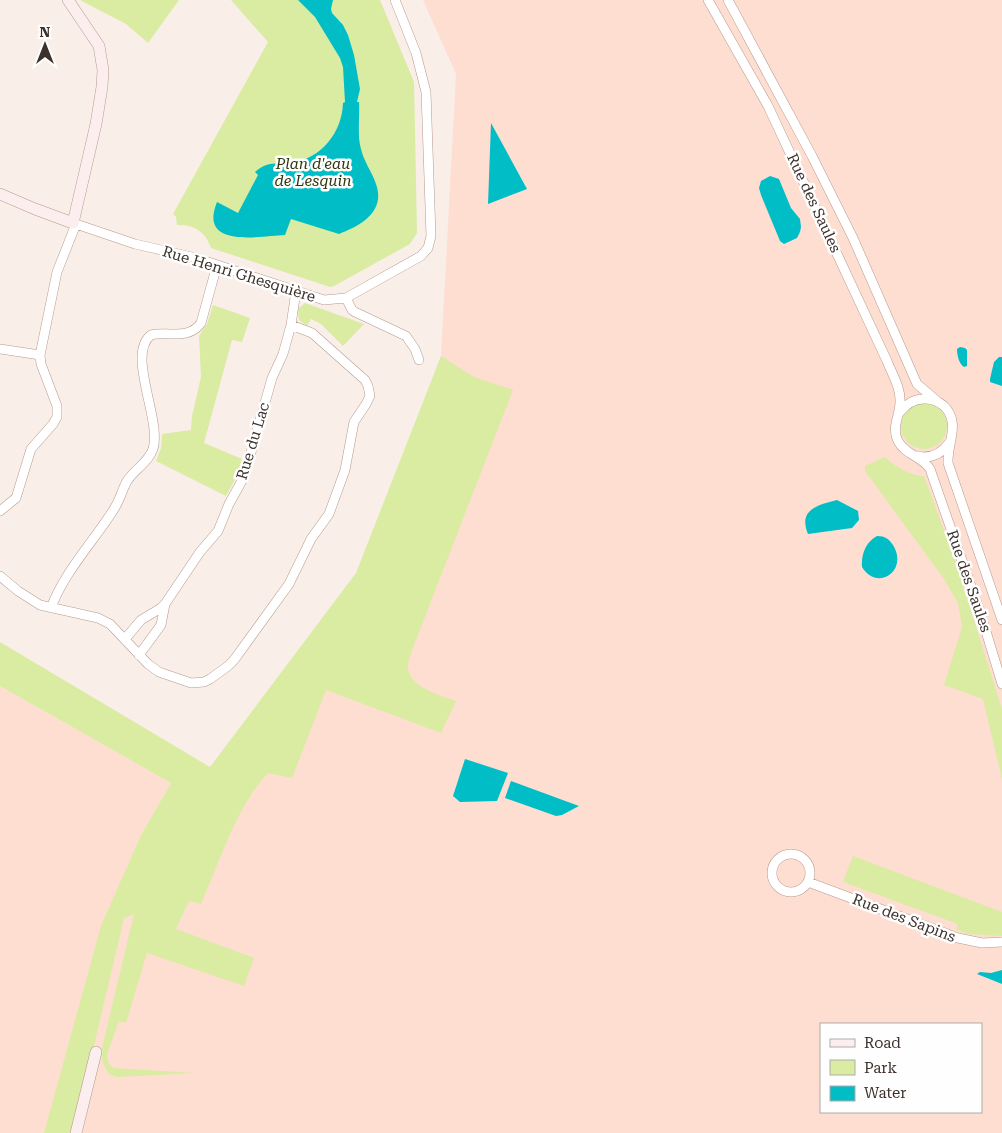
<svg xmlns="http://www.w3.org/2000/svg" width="1002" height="1133" viewBox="0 0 1002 1133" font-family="'Roboto Serif',serif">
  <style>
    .built { fill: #fdded1; fill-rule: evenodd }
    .green { fill: #d9eca2 }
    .water { fill: #00bdc6 }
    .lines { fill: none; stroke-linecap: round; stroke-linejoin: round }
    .street-casing { stroke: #b69a8e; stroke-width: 10 }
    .secondary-casing { stroke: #b69a8e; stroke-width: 12 }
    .street { stroke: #fff; stroke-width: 9 }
    .secondary { stroke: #fceeee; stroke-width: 11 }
    .labels { text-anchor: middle; stroke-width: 5; stroke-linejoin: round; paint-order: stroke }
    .park-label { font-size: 15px; font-style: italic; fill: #2e360e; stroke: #fefefe }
    .street-label { font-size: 15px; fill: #3c312c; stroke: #fefefe }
  </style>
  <rect width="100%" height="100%" fill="#faeee9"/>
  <path class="built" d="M423,0H1002V1133H0V686L171,783L141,835L102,926L323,671L441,356L456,74ZM821,1024H981V1112H821Z"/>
  <path class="green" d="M80,0H179L148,43L126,24Z
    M231,0H380L414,82L417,233L410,244L334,286L330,287L211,248C206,232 194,224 177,225L176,217L173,214L268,42Z
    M305,303L364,324L343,346L321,324L311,319L307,326L299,320L298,309Z
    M213,305L250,318L242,342L232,340L204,443L242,459L238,474L226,496L156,461L161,448L162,434L191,430L192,416L201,377L199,336L207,324Z
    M441,356L474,377L513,390L414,645C412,651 409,658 408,664C406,687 440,695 456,701L441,733L326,690L292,778L268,773C237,805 219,863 201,904L189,901L176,929L254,958L244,986L147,953L126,1023L119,1021L107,1054L108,1062L113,1068L195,1073L117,1077L109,1074L103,1063L101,1052L134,914L124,918L87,1075L72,1133H44L101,926L141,835L171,783L0,686V642L210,767L356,573Z
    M901 426a23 23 0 1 1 46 0a23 23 0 1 1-46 0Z
    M885,457C894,466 911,476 924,476L956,563L1002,709V779L983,699L944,685L962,627L958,603L944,579L865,471V466Z
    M853,856L1002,912V936L968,934L956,929L958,924L843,882Z"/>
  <path class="water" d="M298,0H333L331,9L332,13L343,25L348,35L354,55L360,89L357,102H359C360,116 357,136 361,149C364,162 372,172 376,184C386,212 360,226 339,234L291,219L285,235C259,236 198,249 217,202L238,213L258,175L255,172C269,160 276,165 292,163C322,158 342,132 343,103L345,102L343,67L340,58L315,17Z
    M491,123L527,189L488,204Z
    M770,176L779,179L791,208L800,219L801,227L800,232L797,238L784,244L780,241L761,195L759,188L761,181Z
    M960,347L965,348L967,350V366L964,367C959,364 957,355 957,349Z
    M999,357H1002V386L990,382V379L994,362Z
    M837,500L858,511L859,520L852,528L808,534C798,510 817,505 837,500Z
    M877,536C885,536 889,539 893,545C909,571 877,592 862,567C861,554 866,542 877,536Z
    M465,759L508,773L497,801L460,802L453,796Z
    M511,781L579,806L562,815L556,816L505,798Z
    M1002,970V984L977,974L980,972L991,973Z"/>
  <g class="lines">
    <defs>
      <path id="street" d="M708,0L768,106L887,361C892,374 901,388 900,402C900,416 891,427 898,441C905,455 922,456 930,469L981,615L1002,684
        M728,0L812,156L853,238L917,384L937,401
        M73,223L135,244L196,258L324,300L346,298L421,256L428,248L431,236L426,92L416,53L395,0
        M346,298L352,310L355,312L406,336L415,349L419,360
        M0,349L40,355
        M899,413C906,404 915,398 926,399C933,399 939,402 944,406C961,423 947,443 948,463L1002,620
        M917,456C930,459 941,454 949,443
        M0,511L16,498L31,449L53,424L57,417V406L41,364L40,355L57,272L76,224
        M0,576L18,591L40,605L98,618L110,624L148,664L159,672L191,683L204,682L210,679L228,666L234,660L289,584L311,539L329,514L345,470L354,422L366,404L370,396L368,386L365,380L312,333L291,325
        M51,608C64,572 94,541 114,509C120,500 122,490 127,481C135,469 148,463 153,449C162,420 126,354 151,335C169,331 189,340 201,323L217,265
        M125,639L141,620L161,608L165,604L200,552L218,531L229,504L244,477L272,378L283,354L291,325L296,291
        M139,655L161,625L165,604
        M772 873a19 19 0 1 1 38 0a19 19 0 1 1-38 0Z
        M808,882L958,938L982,943L1002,942"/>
      <path id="secondary" d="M0,194L35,209L73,223L96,124L102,87L103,70L99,46L68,0
        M76,1133L96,1052"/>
    </defs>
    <use href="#street" class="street-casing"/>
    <use href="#secondary" class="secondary-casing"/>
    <use href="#street" class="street"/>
    <use href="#secondary" class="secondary"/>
  </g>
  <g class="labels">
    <g class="park-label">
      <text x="313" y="169">Plan d'eau<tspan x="313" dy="17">de Lesquin</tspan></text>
    </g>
    <g class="street-label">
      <text transform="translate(814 203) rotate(65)" y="5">Rue des Saules</text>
      <text transform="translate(239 274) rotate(17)" y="5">Rue Henri Ghesquière</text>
      <text transform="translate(253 441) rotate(-73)" y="5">Rue du Lac</text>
      <text transform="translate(969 581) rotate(71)" y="5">Rue des Saules</text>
      <text transform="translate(904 918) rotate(21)" y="5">Rue des Sapins</text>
    </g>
  </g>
  <rect x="820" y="1023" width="162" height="90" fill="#fefefe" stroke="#b0acaa"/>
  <rect x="830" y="1039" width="25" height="8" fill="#fceeee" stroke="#b0acaa"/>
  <text x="864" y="1048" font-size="15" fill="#3c312c">Road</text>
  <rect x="830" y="1060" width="25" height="15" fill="#d9eca2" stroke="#b0acaa"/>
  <text x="864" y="1073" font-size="15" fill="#3c312c">Park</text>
  <rect x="830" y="1086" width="25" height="15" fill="#00bdc6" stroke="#b0acaa"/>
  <text x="864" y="1098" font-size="15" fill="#3c312c">Water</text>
  <g transform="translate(45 45)" stroke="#fefefe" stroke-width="4" paint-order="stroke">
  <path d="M0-4L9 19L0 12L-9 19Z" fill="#3c312c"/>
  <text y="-8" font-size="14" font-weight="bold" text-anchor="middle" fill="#3c312c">N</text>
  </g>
</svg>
